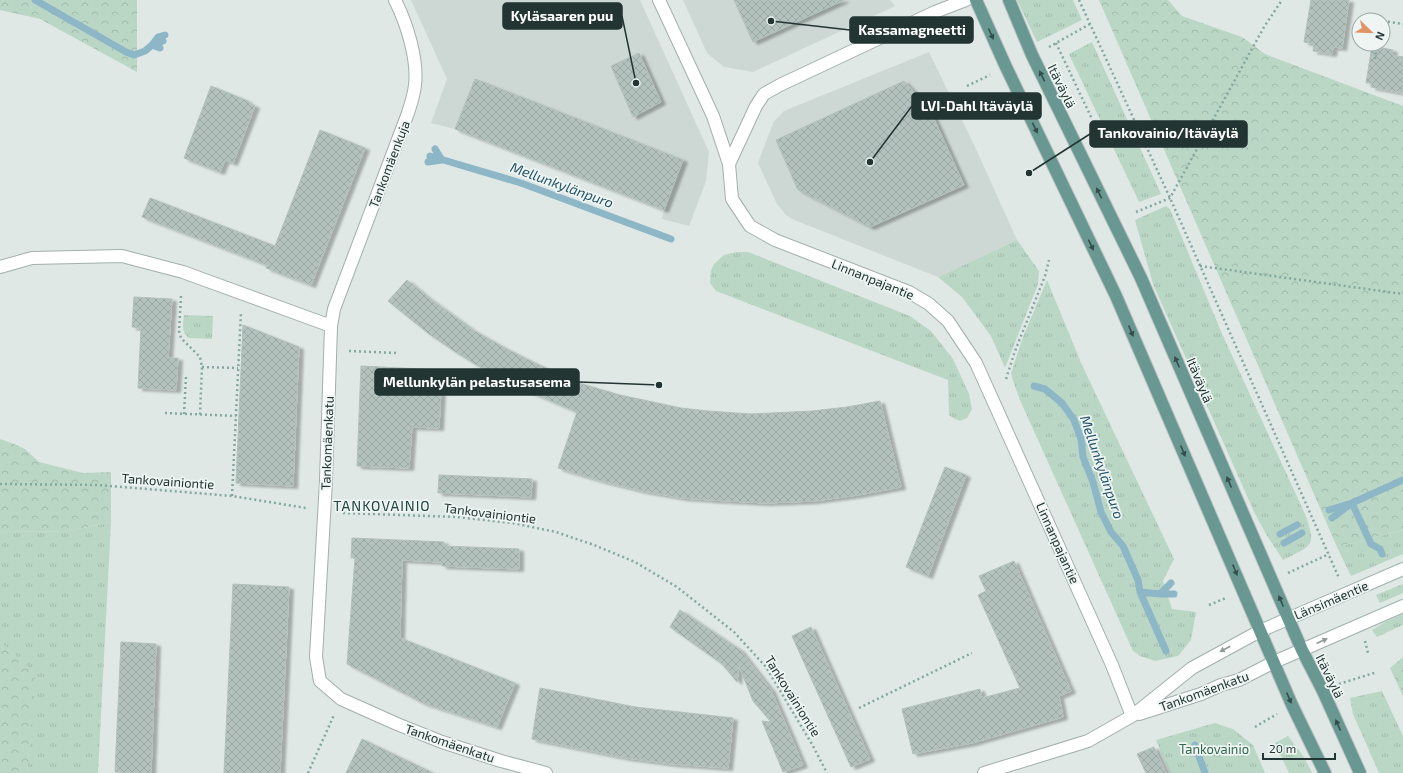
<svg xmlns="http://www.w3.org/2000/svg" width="1403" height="773" viewBox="0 0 1403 773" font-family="'Exo 2',sans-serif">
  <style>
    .built { fill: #cdd7d4 }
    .grass { fill: url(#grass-tufts) }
    .forest { fill: url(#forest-crowns) }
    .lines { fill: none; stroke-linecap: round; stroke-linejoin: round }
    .stream { stroke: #8db6c7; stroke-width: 7 }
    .building { fill: url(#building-cross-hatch); stroke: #b2c0bc; filter: url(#shadow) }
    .lane-casing { stroke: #a3afac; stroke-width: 14 }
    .street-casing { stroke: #a3afac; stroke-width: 14 }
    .secondary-casing { stroke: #9fb2ae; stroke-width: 14 }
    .primary-casing { stroke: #bdc2c2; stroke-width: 14 }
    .path { stroke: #83a7a1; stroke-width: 2.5; stroke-dasharray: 2 3; stroke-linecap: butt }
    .lane { stroke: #fff; stroke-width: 12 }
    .street { stroke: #fff; stroke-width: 12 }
    .secondary { stroke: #fff; stroke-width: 12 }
    .primary { stroke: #699892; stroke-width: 12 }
    .oneway { fill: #344e4b }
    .oneway2 { fill: #909a99 }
    .labels { text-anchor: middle; stroke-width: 3.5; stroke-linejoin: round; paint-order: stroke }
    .street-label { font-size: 13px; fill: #223533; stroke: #eef5f3 }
    .park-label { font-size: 13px; fill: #32674d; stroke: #eef5f3 }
    .water-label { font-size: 14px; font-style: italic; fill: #255469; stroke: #eef5f3 }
    .neighbourhood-label { font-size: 14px; letter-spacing: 1px; fill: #214441; stroke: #eef5f3 }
    .leader { fill: none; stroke: #223533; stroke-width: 1.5 }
    .callout-dot { fill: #223533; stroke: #eef5f3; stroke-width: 1.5 }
    .callout { fill: #223533; stroke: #223533; stroke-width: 1.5 }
    .callout-label { font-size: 14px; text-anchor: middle; font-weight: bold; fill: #fff }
  </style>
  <defs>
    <pattern id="grass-tufts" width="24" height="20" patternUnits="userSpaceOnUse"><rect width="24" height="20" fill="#bad7c6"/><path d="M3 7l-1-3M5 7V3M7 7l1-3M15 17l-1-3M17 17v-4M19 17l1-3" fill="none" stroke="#a0b9ab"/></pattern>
    <pattern id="forest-crowns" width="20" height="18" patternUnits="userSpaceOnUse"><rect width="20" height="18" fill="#bad7c6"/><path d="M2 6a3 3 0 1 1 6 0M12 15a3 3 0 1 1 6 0" fill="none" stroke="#a0b9ab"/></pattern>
    <pattern id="building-cross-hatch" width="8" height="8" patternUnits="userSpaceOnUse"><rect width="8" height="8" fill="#b4c2be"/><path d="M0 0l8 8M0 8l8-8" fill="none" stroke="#9aa7a4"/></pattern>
    <filter id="shadow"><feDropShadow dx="4.5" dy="2.5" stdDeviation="1" flood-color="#0004"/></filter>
  </defs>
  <rect width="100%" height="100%" fill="#dfe8e5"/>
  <path class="built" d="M411,0H640L709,152L706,181L689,226L662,219L664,210L455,129L431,123L447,79Z
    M683,0H890L895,6L753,72L724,67L707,53Z
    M929,52L975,147L1017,240L938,277L792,219L786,215L777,204L758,163L774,121L784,111Z"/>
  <path class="grass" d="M1017,0H1073L1082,20L1037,42Z
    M1092,42L1161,194L1139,202L1069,54Z
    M1166,206L1170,209L1223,336L1305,514C1317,547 1312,545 1283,560L1266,534L1255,514L1153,284L1135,220Z
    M1017,240L1039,271L1038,284L1005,368L991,336L962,297L938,277Z
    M736,252H748L910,316L931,331L953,359L969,394L972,409L967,418L960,421L955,419L949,415L948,380L716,291L710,283L711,270L714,264L724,255Z
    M1047,280L1082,365L1174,559L1163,581L1172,609L1196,612L1191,640L1178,656L1155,661L1140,656L1133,651L1020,400L1013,381L1011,373L1023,337Z
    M184,315L213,316L212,339L189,338C181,332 183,324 184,315Z
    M111,522L98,773H27L35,673L0,642V532L69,531Z
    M1403,530V554L1351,576L1337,547Z
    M1403,584V593L1380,603L1376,595Z
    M1403,614V625L1377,637L1372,630L1385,622Z
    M1382,691L1403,736V773H1379L1353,714L1350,698Z
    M1215,723L1233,729L1253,745L1265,773H1170L1156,740Z
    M1288,736L1304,757L1312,773H1289L1275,743Z"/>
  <path class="forest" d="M0,0H137V72L40,19L0,10Z
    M1099,0H1168L1182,16L1242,37L1265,54L1403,106V530L1337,547Z
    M0,439L14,444L25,449L39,462L83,473L111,472V522L69,531L0,532Z
    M0,642L36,673L27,773H0Z
    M1403,657V696L1390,668Z"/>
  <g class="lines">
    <path class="stream" d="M35,0L126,52L134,55L145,51L152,45L163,41
      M160,48L152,45L158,37L165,35
      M430,156L521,183L671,239
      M428,162L442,160L435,149
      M1034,386L1045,389L1062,403L1074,420L1081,439L1083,457L1093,482L1101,512L1111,532L1123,546L1138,580L1140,592L1160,594L1171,583
      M1329,510L1352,503L1403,480
      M1332,518L1352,503L1371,544L1380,549L1382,554
      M1280,534L1297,525
      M1284,543L1302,533
      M1140,592L1166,651
      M1160,594H1174
      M1195,745L1205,773"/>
  </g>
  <path class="building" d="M734,0H844L753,42Z
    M1311,0H1349L1342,48L1333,47L1332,54L1313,51L1314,44L1304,42Z
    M1372,46L1393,50L1392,55L1403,57V93L1371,87L1372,83H1366Z
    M639,53L661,102L633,117L611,66Z
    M475,79L683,160L664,210L455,129Z
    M904,81L930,110L964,185L870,227L798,190L776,140Z
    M211,86L248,101L247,102L255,106L233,163L225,160L220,172L184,158Z
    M320,130L365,148L311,285L266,268L267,265L142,217L150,198L275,246Z
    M407,280L426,296L473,330L505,348L535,363L582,384L620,395L681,408L708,411L751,414L812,411L847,407L880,401L901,487L858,495L814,501L766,503L711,500L683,498L643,491L602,481L558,468L577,412L523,389L483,369L454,351L429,334L388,301Z
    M134,297L172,299L168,358H178L176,390L138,388L141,328L132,327Z
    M243,325L299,347L293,486L236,483Z
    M361,366L442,370L439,428L412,427L409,468L357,466Z
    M945,467L966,475L928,576L906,567Z
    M439,475L532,479L531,497L438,493Z
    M352,538L444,542V546L519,549V569L442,566V562L402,560L400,638L515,683L497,727L423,703L347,664L355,558H351Z
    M1014,561L1071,691L1059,696L1063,717L972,743L913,754L902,709L980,689L982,698L1020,688L978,595L986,591L979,576Z
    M233,584L289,587L280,773H224Z
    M680,610L740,650L771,690L803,765L783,772L762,721L771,722L753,701L739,666L737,682L722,664L670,627Z
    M811,627L870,759L851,767L792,636Z
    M121,642L156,644L151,773L115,772Z
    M540,688L635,707L733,718L728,768L673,764L627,758L532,739Z
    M362,739L433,773H346Z
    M1154,747L1166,773H1146L1137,754Z"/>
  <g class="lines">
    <defs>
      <path id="lane" d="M729,164L756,106L764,94L780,85L935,12L966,0"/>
      <path id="street" d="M395,0C407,24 418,59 415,85C414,94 411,104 408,113L334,309L331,326L326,481L316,657L320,681L341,699L397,724L442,742L501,761L546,773
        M659,0L713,116L729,164L732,199L750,226L775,240L909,292L929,304L948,321L976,363L1112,665L1132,716
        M0,267L32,258L122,256L183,272L331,326
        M1139,714L1201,694L1221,685L1239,680L1274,662
        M984,773L1088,741L1132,716L1192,668L1260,631"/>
      <path id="secondary" d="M1260,631L1403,569
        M1274,662L1403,606"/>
      <path id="primary" d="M976,0L1006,67L1116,296L1292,705L1325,773
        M1009,0L1032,55L1141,278L1302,650L1323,691L1360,773"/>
    </defs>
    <use href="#lane" class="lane-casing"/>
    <use href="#street" class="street-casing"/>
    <use href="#secondary" class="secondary-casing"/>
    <use href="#primary" class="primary-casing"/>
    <path class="path" d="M1079,0L1170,198L1339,578
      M1383,21L1403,24
      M941,29L945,40
      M1056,43L1092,119
      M1049,47L1090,24
      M1375,59L1377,44
      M967,86L990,75
      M1136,212L1170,198L1264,27L1282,0
      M1200,266L1403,294
      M181,296L179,331L181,338L200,357L202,367L200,415
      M349,351L398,353
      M202,367L238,368
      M1006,379L1015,351L1045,276L1049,260
      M165,413L236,416
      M184,414L186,376
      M0,484L98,485L232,496L306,508
      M232,496L241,312
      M343,513L457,517L512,523L556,532L594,545L635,562L677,587L734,632L766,667L813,746L827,773
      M1288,573L1329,554
      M1209,605L1226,598
      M1365,641L1368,653
      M1339,684L1377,672
      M859,708L972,653
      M1255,727L1277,714
      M308,773L334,715"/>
    <use href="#lane" class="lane"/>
    <use href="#street" class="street"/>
    <use href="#secondary" class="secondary"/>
    <use href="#primary" class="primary"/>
  </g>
  <defs><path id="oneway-solid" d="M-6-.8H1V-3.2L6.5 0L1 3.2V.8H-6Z"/></defs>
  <g class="oneway">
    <use href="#oneway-solid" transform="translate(991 34) rotate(66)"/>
    <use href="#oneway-solid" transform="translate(1042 76) rotate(-116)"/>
    <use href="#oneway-solid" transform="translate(1035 128) rotate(64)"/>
    <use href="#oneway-solid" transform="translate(1099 193) rotate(-116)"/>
    <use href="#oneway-solid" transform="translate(1091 245) rotate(64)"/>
    <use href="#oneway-solid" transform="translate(1131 331) rotate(67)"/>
    <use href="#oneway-solid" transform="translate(1177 362) rotate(-113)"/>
    <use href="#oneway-solid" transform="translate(1183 451) rotate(67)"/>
    <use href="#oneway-solid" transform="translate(1229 482) rotate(-113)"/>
    <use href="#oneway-solid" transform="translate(1235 570) rotate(68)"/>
    <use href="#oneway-solid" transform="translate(1281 601) rotate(-113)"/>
    <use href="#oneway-solid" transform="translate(1289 698) rotate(67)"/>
    <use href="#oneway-solid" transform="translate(1338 725) rotate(-114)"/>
  </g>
  <g class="oneway2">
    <use href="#oneway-solid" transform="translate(1322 641) rotate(-24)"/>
    <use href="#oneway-solid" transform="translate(1225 649) rotate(152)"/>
  </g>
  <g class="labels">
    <g class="street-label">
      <text transform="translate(1062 86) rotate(64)" y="5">Itäväylä</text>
      <text transform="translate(389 164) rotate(-69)" y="5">Tankomäenkuja</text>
      <text transform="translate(873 279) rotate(22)" y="5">Linnanpajantie</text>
      <text transform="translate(1200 380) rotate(67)" y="5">Itäväylä</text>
      <text transform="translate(327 443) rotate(-88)" y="5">Tankomäenkatu</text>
      <text transform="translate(168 481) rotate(4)" y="5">Tankovainiontie</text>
      <text transform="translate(490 513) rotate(7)" y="5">Tankovainiontie</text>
      <text transform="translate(1058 543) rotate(66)" y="5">Linnanpajantie</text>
      <text transform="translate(1331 600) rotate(-23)" y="5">Länsimäentie</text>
      <text transform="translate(1330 676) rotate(64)" y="5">Itäväylä</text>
      <text transform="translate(1204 691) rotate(-20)" y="5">Tankomäenkatu</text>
      <text transform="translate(793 696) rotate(58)" y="5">Tankovainiontie</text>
      <text transform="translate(450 743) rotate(19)" y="5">Tankomäenkatu</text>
    </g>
    <g class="park-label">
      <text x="1214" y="754">Tankovainio</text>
    </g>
    <g class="water-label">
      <text transform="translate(562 185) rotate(20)" y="5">Mellunkylänpuro</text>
      <text transform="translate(1102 467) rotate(71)" y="5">Mellunkylänpuro</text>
    </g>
    <g class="neighbourhood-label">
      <text x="382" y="511">TANKOVAINIO</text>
    </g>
  </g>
  <path class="leader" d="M636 83L622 16M771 21L850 30M870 162L912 106M1029 173L1090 134M659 385L579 382"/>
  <g class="callout-dot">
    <circle cx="636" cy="83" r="4"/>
    <circle cx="771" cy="21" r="4"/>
    <circle cx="870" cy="162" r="4"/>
    <circle cx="1029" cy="173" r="4"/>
    <circle cx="659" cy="385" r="4"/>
  </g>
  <g class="callout">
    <rect x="503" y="3" width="119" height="26" rx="4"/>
    <rect x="850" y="17" width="123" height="26" rx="4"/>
    <rect x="912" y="93" width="129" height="26" rx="4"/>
    <rect x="1090" y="121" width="157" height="26" rx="4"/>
    <rect x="375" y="369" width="204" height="26" rx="4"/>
  </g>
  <g class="callout-label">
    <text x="562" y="21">Kyläsaaren puu</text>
    <text x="912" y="35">Kassamagneetti</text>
    <text x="977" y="111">LVI-Dahl Itäväylä</text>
    <text x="1168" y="138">Tankovainio/Itäväylä</text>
    <text x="477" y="387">Mellunkylän pelastusasema</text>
  </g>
  <g transform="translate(1371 32) rotate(113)"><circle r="19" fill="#eef5f3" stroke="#9ca8a6"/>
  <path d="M0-3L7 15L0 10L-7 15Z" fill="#df9465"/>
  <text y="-6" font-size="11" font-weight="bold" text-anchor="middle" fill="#223533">N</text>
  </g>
  <path d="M1263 753v6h72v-6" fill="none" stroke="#223533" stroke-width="2"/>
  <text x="1269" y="753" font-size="12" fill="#223533" stroke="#eef5f3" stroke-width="3" paint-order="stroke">20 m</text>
</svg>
